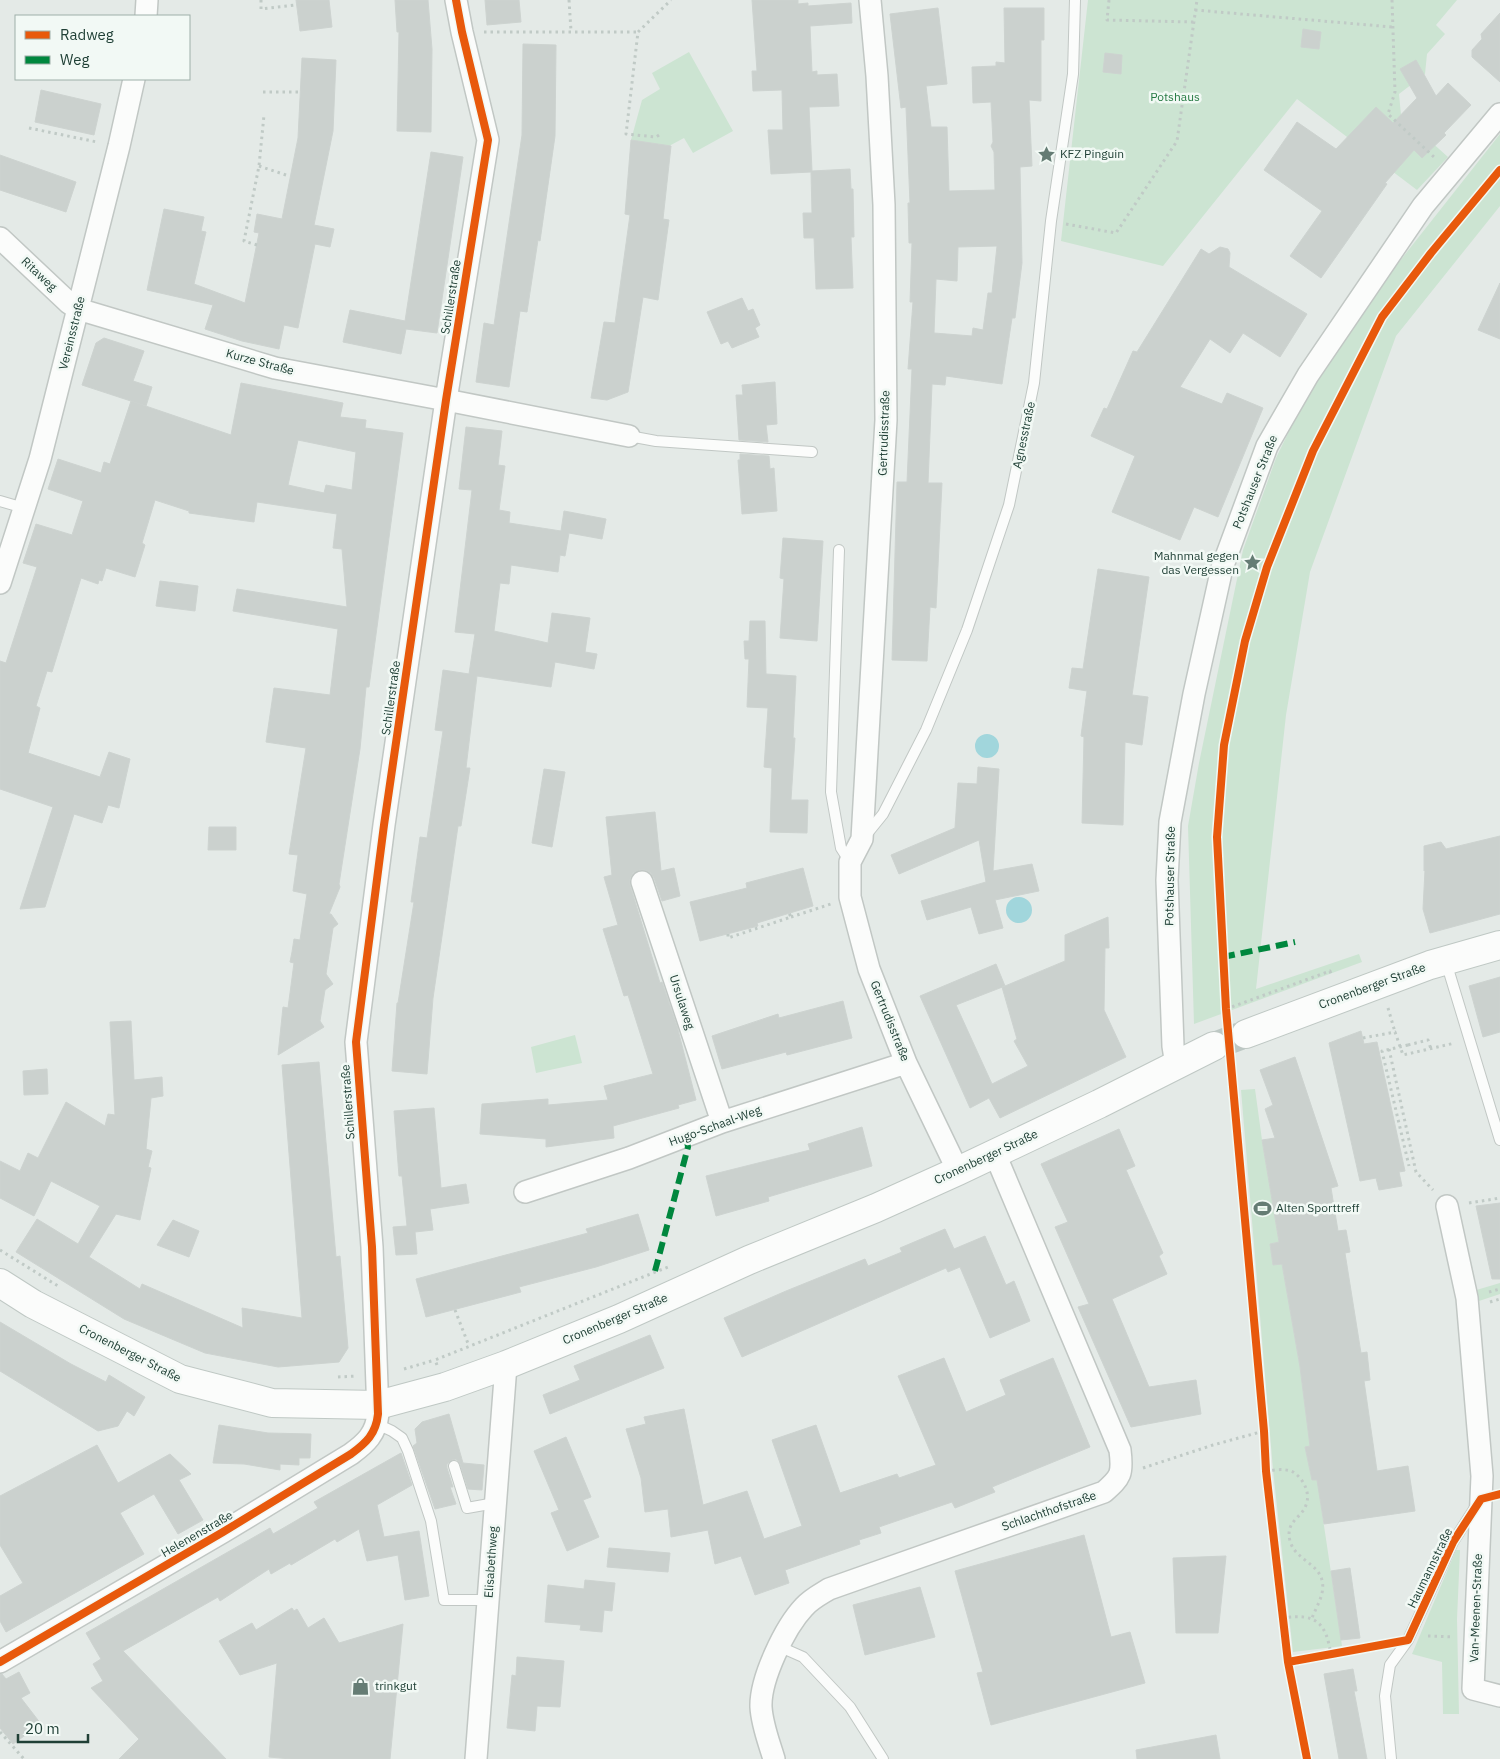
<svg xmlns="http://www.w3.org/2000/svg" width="1500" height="1759" viewBox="0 0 1500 1759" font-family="'IBM Plex Sans',sans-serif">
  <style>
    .green { fill: #cce4d2 }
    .water { fill: #a1d6dc }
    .building { fill: #cbd1ce; stroke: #cdd3d0; fill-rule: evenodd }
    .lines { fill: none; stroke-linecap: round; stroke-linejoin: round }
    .secondary-tunnel { stroke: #bdc8c4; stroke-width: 28; stroke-dasharray: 28 14; stroke-linecap: butt }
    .service-casing { stroke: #c1c7c4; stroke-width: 12 }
    .minor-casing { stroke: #c1c7c4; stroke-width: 24 }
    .secondary-casing { stroke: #bfc8c4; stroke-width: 30 }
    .path { stroke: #c0cac6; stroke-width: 3; stroke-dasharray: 2.5 4; stroke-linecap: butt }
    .service { stroke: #fbfcfb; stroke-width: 10 }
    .minor { stroke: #fbfcfb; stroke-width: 21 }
    .secondary { stroke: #fbfcfb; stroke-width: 28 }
    .path-bridge { stroke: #c0cac6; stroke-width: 3; stroke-dasharray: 2.5 4; stroke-linecap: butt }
    .quiet { stroke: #00873e; stroke-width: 6; stroke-dasharray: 12 6; stroke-linecap: butt }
    .cycleway-casing { stroke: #f2f9f5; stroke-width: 11 }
    .cycleway { stroke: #e8590c; stroke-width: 8 }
    .labels { text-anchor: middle; stroke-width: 5; stroke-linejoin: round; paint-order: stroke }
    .park-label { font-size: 12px; fill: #267a43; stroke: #f2f9f5 }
    .poi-label { font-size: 12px; fill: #204036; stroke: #f2f9f5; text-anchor: start }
    .street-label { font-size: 12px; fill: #204036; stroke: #f2f9f5 }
  </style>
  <rect width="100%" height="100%" fill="#e4eae7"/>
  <path class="green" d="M1088,0H1457L1436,25L1445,34L1427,54L1425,74L1399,94L1401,115L1448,157L1417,190L1297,99L1163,266L1061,241Z
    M689,52L733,131L693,153L684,138L669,146L631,140L642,100L660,89L652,73Z
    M1500,134V206L1396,336L1310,572L1286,715L1256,989L1359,954L1362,962L1194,1024L1188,826L1199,763L1243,550L1276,458L1312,384L1388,276Z
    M575,1035L582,1063L536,1073L531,1047Z
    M1255,1089L1262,1140L1279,1242L1270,1244L1273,1265L1282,1264L1300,1367L1310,1446L1305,1447L1312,1480L1328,1478L1320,1499L1342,1646L1293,1652L1273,1470L1241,1090Z
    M1500,1283V1294L1476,1302L1473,1291Z
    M1456,1550H1460L1457,1619L1459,1714H1443L1442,1662L1412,1654Z"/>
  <path class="water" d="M975 746a12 12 0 1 1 24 0a12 12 0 1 1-24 0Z
    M1006 910a13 13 0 1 1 26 0a13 13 0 1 1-26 0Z"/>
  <path class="building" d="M296,0H329L332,27L300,31Z
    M395,0H428L432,49L431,132L397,131L399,32H397Z
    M485,0H519L521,22L487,25Z
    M752,0H798V4L808,3V6L851,3L852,23L810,26L812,72L817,71V75L837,74L839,106L809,107L812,171L850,169L851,189H853L854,237H851L853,288L816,289L814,238H804L803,213H812L811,172L771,174L768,130H783L782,90L753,91L752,71H757Z
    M938,8L947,84L926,86L931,127H947L949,191L995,190L994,152L991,146L993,142L991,102L973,103L972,67L996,66V62L1005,63L1004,8H1044V40H1041V101L1029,100L1032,166L1020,167L1022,263L1015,318H1012L1002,384L946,376L945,385L932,384L928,483H942L936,608L930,607L927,661L892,660L897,482H907L912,369H908L913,302H910L912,243H909L908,203H910L906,107L901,108L890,14ZM997,246L992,293H988L983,330L973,328L972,336L934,333L936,279L957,281L958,247Z
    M1500,13V82L1472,57V50L1482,39L1481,34Z
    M1303,29L1321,32L1319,49L1301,47Z
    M523,44L556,45L555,136L540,241L538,240L527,312L520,311L509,387L476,382L484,323L494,325L522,135Z
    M1105,53L1122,55L1121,74L1103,72Z
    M302,58L336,60L333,131L314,225L334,229L330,247L315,244L298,328L284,325L279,349L242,341L205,329L213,305L147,290L164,209L204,217L201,231L206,232L194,284L245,303L259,233L254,232L257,214L282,219L298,138Z
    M1416,60L1436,96L1448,83L1471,105L1444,133L1446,135L1422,158L1414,150L1385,183L1387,184L1321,278L1290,256L1322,211L1264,170L1297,122L1336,149L1376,107L1393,123L1417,98L1400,69Z
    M41,90L101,104L94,135L35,122Z
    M631,140L671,146L663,219L669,220L658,300L643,297L628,392L607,400L591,398L604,322L615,323L630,215L625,214Z
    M431,152L463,157L437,333L406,329L401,354L343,342L350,310L405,321Z
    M0,155L76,182L66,212L0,190Z
    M1220,247L1228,249L1230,253L1229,267L1307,314L1280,357L1243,333L1230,353L1210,339L1180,387L1222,404L1227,393L1263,408L1218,517L1194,507L1180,540L1112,512L1135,456L1091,436L1104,408L1107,409L1133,351L1137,352L1201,249L1209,254Z
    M1500,283V339L1478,330Z
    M742,298L748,311L753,309L760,325L755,328L759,337L732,348L728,341L721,344L707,312Z
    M104,338L144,351L133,381L152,387L146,406L82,385L96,343Z
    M775,382L777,424L766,425L768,442L739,440L736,395H743L742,385Z
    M241,383L343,403L340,417L366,420L365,428L403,433L369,687H366L360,749L339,884L340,887L329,914H331L338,924L333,928L326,974L333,984L325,990L320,1021L324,1027L278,1055L283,1007L288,1008L294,963L290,962L292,952L294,939L300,940L307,894L293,891L298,855L289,854L306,748L266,742L274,688L330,695L338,629L233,611L237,589L347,607L342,549L333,548L337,514L257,502L254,522L189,513V511L155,500L142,543L145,545L135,577L106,568L102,581L99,580L98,584L81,578L52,672L47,671L36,706L40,708L28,753L100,777L109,752L130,759L119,808L108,805L102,823L74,814L45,907L20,909L53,807L0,789V661L6,663L37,567L23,563L36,524L72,535L83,501L48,489L58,459L101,473L104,462L110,464L131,401L231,435ZM298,440L356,452L352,490L326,485L324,493L288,485Z
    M466,427L502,431L498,465L505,466L499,510L510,512L509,523L561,531L564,511L606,519L602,539L569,533L565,556L560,555L558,572L511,565L509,584L500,583L494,631L548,643L552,613L590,618L585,652L597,654L594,669L555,662L551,687L477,676L466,768H470L461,826H458L433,998L427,1074L392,1071L397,1003H398L414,902H411L420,837L427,838L443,731L435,730L443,670L469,674L475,634L455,632L472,490L459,489Z
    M740,454L769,456L770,469L774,468L777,511L742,514L738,460H740Z
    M783,538L823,541L817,641L780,638L784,579L780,578Z
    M1098,569L1149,577L1132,695L1148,697L1142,745L1125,742L1123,825L1082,823L1084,737L1081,736L1087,691L1069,688L1072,668L1083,669Z
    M160,581L198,586L195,611L156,606Z
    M750,621H765L766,674L796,676L793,738H795L791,800H808L807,833L770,832L772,768L764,767L768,708L747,707L749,659H745L744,641H749Z
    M978,767L999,769L993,871L1032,864L1039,891L995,900L1003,928L979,934L971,907L927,920L921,901L986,882L979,840L899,874L891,855L955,828L958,783L977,784Z
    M544,769L565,772L552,847L532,843Z
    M655,812L661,871L674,868L680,896L662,901L654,878L651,873L645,870H639L633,873L630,879V885L660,983L662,982L677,1026L696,1100L678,1105L679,1108L613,1126L614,1138L546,1147V1139L480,1134L482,1104L548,1099V1105L608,1100L604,1086L653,1074L628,995L624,996L603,929L618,925L604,877L612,875L606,817Z
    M209,827H236V850H208Z
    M1500,836V914L1430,933L1423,909L1425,870L1424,871V846L1441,842L1446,849Z
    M803,868L813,906L757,923L758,926L700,941L690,902L747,888L746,883Z
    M1108,917L1109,948H1105L1104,1010L1126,1057L1000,1118L989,1098L970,1108L920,996L996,964L1005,986L1065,961V935ZM1005,986L1002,987L1017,1039L1014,1041L1028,1066L992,1084L956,1005Z
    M1500,977V1032L1483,1037L1469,986Z
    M843,1001L852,1038L787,1055L786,1052L722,1069L712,1036L778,1014L779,1018Z
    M131,1021L134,1080L162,1077L163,1096L151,1098L146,1149L152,1151L148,1167L151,1168L140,1220L116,1214L89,1257L140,1289L142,1284L243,1328L242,1308L302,1318L282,1065L319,1062L336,1257L340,1256L348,1348L339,1362L278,1367L205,1353L124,1319L16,1252L37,1219L78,1244L100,1206L51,1181L34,1216L0,1198V1161L20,1171L28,1153L38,1158L66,1102L105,1126L108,1114L115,1115L110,1022Z
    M1361,1031L1364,1044L1377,1042L1405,1171L1399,1172L1402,1186L1379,1190L1376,1178L1360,1181L1329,1043Z
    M1295,1057L1338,1186L1331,1188L1338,1231L1346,1230L1350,1252L1345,1253L1361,1353L1367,1352L1370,1380L1364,1381L1377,1471L1408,1466L1415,1511L1324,1524L1317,1480H1312L1305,1447L1310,1446L1300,1367L1282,1264L1273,1265L1270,1244L1279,1242L1262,1140L1275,1138L1265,1109L1273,1105L1260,1070Z
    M47,1069L48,1094L24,1095L23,1071Z
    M434,1108L441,1188L466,1184L469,1203L430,1209L433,1230L415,1232L417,1254L396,1255L393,1227L407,1226L402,1176H399L394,1111Z
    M862,1127L872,1166L768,1197L769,1201L716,1216L706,1176L810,1150L808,1144Z
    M1119,1129L1135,1166L1126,1170L1163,1253L1159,1256L1167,1274L1112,1299L1149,1387L1196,1380L1201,1414L1131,1427L1078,1307L1089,1304L1055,1227L1068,1222L1041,1164Z
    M1500,1203V1279H1492L1476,1206Z
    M638,1214L649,1250L596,1267L519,1287L521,1292L426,1317L416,1279L588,1233L586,1229Z
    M173,1220L199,1231L189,1257L157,1245Z
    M945,1229L954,1249L985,1236L1006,1285L1014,1281L1030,1321L990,1338L960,1267L948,1272L946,1268L742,1357L724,1318L786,1291L865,1259L868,1266L902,1252L900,1248Z
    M0,1322L71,1364L106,1382L109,1375L145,1397L134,1416L127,1411L118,1426L98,1431L0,1371Z
    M650,1335L664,1368L550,1414L543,1395L580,1380L574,1366Z
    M944,1358L966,1412L1006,1395L1000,1380L1053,1358L1090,1447L992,1487L995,1492L955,1508L952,1502L879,1527L881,1533L859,1540L860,1544L785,1570L789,1583L755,1595L741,1556L715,1564L708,1530L671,1537L668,1509L645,1512L641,1478L626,1429L646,1424L644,1417L684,1409L703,1505L747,1491L764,1539L802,1526L772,1440L816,1425L840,1493L897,1474L899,1478L936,1465L898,1376Z
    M449,1414L463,1463L484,1465L482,1490L468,1489L460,1464L456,1459L452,1460L447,1464V1468L453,1487H450L456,1504L435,1509L413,1446L417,1443L415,1429L422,1422Z
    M219,1425L268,1433L311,1434L310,1458H299V1465L280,1464V1470L244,1464L213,1463Z
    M566,1437L591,1497L583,1500L599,1537L567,1551L551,1513L559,1510L534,1451Z
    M97,1445L118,1483L170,1454L191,1474L179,1480L203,1520L178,1534L154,1494L120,1513L144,1554L6,1632L0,1621V1596L23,1583L0,1545V1496Z
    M401,1453L412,1485L377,1505L384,1537L419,1531L429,1596L405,1600L398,1555L367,1561L359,1529L337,1542L335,1539L291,1565L290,1563L271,1574L269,1569L220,1601L218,1597L123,1651L226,1759H119L139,1739L91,1688L103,1681L93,1664L101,1659L86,1633L270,1528L273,1534L318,1508L314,1502Z
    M1084,1535L1111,1637L1130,1632L1145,1683L991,1725L977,1673L983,1672L955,1571Z
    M609,1548L670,1553L668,1572L607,1567Z
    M1226,1556L1218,1633H1176L1173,1558Z
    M1350,1568L1360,1638L1341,1640L1331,1571Z
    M585,1580L615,1583L612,1611L604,1610L602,1632L580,1630L581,1625L545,1622L548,1585L584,1589Z
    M920,1587L935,1637L865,1655L853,1605Z
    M292,1608L294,1611L297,1609L308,1628L324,1618L339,1643L403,1624L390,1759H291L269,1757L277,1663L240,1675L219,1641L252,1623L256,1630Z
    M517,1657L564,1661L560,1707L537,1706L535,1731L507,1728L512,1675L516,1676Z
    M1353,1669L1357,1691H1354L1367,1759H1339L1324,1674Z
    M19,1672L30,1693L21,1698L41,1724L13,1744L0,1728V1674H2L6,1679Z
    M1216,1735L1220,1759H1137L1136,1750Z"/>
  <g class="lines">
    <path class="secondary-tunnel" d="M1214,1046L1246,1034"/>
    <defs>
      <path id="service" d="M629,436L656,441L812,452
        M0,501L24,508
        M839,550L831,792L841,848L850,862
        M866,835L883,814L926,730L967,630L1009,505L1034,383L1051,221L1073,74L1075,0
        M1446,962L1500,1140
        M377,1424L392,1431L402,1438L408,1451L431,1521L444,1600H488
        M454,1466L467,1508L495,1503
        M778,1646L803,1657L850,1707L883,1759
        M1391,1759L1385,1696L1390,1665L1408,1640L1453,1542L1476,1506"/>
      <path id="minor" d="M870,0L877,76L884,205L886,420L862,839L850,862V897L869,969L906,1063L958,1171
        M146,16L147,0
        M0,238L69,303L78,309L275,368L446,400L629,436
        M0,583L40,459L119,146L134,79
        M642,882L722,1122
        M1176,1065L1173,1046L1167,880L1170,822L1194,694L1222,568L1267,446L1308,375L1423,206L1500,114
        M525,1192L629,1158L722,1122L906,1063
        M1447,1206L1467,1298L1482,1476L1473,1689L1500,1696
        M0,1662L223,1532L351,1454C366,1443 376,1434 378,1414L372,1247L356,1042L384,825L446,400L488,140L462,32L456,0
        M476,1759L506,1365
        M774,1759C769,1742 762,1725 761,1707C760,1679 785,1627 804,1607C811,1599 821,1594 829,1589L1104,1492C1121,1477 1123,1474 1120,1450L995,1154"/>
      <path id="secondary" d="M1246,1034L1430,965L1500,945
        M0,1283L33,1304L180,1379L272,1403L378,1405L445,1387L506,1365L619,1319L749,1260L876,1208L958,1171L1099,1104L1214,1046"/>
    </defs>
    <use href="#service" class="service-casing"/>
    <use href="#minor" class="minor-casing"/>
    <use href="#secondary" class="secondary-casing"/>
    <path class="path" d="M261,0V9L295,5
      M569,0L571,31
      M1109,0L1107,20L1194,22
      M1392,0L1395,92L1388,114L1435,158
      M1195,10L1392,27
      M484,32H638
      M263,92H300
      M29,128L97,142
      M659,135L656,137L626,134L638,32L671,0
      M259,166L289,176
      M1066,224L1116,233L1177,141L1197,0
      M257,245L244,241L259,166L264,115
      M791,917L831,904
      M728,934V938L791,917L789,913
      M1388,1008L1395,1032
      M1226,1009L1330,971L1332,977
      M1363,1038L1395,1032L1403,1055L1455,1043
      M1408,1045L1428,1040L1431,1049
      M1389,1049L1416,1172L1433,1190
      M1469,1203L1500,1198
      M0,1250L58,1286
      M1489,1292L1500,1289
      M1490,1302L1500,1299
      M455,1310L469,1346
      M437,1365L435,1360L668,1267
      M404,1369L435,1360
      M338,1377L356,1376
      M1143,1468L1213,1445L1264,1431
      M1266,1471C1274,1470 1285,1468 1293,1472C1303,1478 1311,1493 1306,1505C1301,1519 1285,1521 1290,1541C1296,1563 1328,1564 1322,1593C1320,1602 1315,1610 1312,1618
      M1282,1618C1316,1613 1326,1622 1331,1655
      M1428,1636L1454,1637
      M0,1732L24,1759"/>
    <use href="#service" class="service"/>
    <use href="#minor" class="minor"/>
    <use href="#secondary" class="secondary"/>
    <path class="path-bridge" d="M1408,1045L1382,1051L1409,1166"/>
    <path class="quiet" d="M1223,957L1295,942
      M655,1271L688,1147L686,1136"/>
    <defs>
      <path id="cycleway" d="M0,1662L223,1532L351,1454C366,1443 376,1434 378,1414L372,1247L356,1042L384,825L446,400L488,140L462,32L456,0
        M1288,1662L1408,1640L1453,1542L1481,1499L1500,1494
        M1307,1759L1288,1662L1266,1471L1264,1431L1226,1009L1217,837L1224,745L1245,641L1267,567L1313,451L1382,317L1431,253L1500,170"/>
    </defs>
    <use href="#cycleway" class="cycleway-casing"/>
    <use href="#cycleway" class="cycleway"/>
  </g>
  <defs>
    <symbol id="sight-bare" viewBox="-9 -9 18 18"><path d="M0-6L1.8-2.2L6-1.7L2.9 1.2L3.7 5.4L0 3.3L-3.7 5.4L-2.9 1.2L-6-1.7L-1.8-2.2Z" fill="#657c74" stroke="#f2f9f5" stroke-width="2.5" paint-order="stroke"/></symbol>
    <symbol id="stadium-bare" viewBox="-9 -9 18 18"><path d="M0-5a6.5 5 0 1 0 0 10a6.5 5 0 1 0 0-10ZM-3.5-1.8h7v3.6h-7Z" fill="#657c74" stroke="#f2f9f5" stroke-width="2.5" paint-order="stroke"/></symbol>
    <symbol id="shop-bare" viewBox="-9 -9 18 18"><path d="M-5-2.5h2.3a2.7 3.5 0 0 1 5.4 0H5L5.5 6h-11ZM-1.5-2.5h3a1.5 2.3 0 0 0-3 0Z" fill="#657c74" stroke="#f2f9f5" stroke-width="2.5" paint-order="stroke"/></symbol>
  </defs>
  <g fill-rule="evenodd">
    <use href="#sight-bare" x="1034" y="142" width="25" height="25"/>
    <use href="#sight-bare" x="1240" y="550" width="25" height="25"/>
    <use href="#stadium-bare" x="1250" y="1196" width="25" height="25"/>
    <use href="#shop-bare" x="348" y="1674" width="25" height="25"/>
  </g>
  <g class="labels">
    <g class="park-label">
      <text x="1175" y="101">Potshaus</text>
    </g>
    <g class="poi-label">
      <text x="1060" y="158">KFZ Pinguin</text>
      <text x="1239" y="560" text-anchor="end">Mahnmal gegen<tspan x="1239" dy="14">das Vergessen</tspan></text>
      <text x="1276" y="1212">Alten Sporttreff</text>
      <text x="375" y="1690">trinkgut</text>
    </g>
    <g class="street-label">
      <text transform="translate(39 274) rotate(43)" y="4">Ritaweg</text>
      <text transform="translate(451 297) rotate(-81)" y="4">Schillerstraße</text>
      <text transform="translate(72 333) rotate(-76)" y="4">Vereinsstraße</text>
      <text transform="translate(260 362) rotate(15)" y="4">Kurze Straße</text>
      <text transform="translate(884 433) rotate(-88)" y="4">Gertrudisstraße</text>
      <text transform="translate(1024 435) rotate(-78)" y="4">Agnesstraße</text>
      <text transform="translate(1255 482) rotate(-68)" y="4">Potshauser Straße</text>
      <text transform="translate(391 698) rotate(-82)" y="4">Schillerstraße</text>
      <text transform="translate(1170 876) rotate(-89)" y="4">Potshauser Straße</text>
      <text transform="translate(1372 986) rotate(-20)" y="4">Cronenberger Straße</text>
      <text transform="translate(682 1002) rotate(72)" y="4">Ursulaweg</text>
      <text transform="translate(890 1021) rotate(68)" y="4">Gertrudisstraße</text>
      <text transform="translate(348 1102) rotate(-94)" y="4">Schillerstraße</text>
      <text transform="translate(715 1126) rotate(-20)" y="4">Hugo-Schaal-Weg</text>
      <text transform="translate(986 1157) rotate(-25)" y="4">Cronenberger Straße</text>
      <text transform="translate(615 1319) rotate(-23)" y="4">Cronenberger Straße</text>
      <text transform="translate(130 1353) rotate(27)" y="4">Cronenberger Straße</text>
      <text transform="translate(1049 1511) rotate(-19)" y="4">Schlachthofstraße</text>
      <text transform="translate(197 1534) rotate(-30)" y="4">Helenenstraße</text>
      <text transform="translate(491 1562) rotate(-86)" y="4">Elisabethweg</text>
      <text transform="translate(1430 1568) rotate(-64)" y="4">Haumannstraße</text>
      <text transform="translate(1476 1608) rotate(-88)" y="4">Van-Meenen-Straße</text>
    </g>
  </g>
  <rect x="15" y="15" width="175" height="65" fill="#f2f9f5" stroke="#9eafa9"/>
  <rect x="25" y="31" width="25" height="8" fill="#e8590c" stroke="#9eafa9"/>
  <text x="60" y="40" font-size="15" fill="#204036">Radweg</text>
  <rect x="25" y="56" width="25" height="8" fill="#00873e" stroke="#9eafa9"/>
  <text x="60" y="65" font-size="15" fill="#204036">Weg</text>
  <path d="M18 1734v8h70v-8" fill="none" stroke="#204036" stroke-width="2.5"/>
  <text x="25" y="1734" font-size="15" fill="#204036" stroke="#f2f9f5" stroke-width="4" paint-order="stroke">20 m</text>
</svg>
